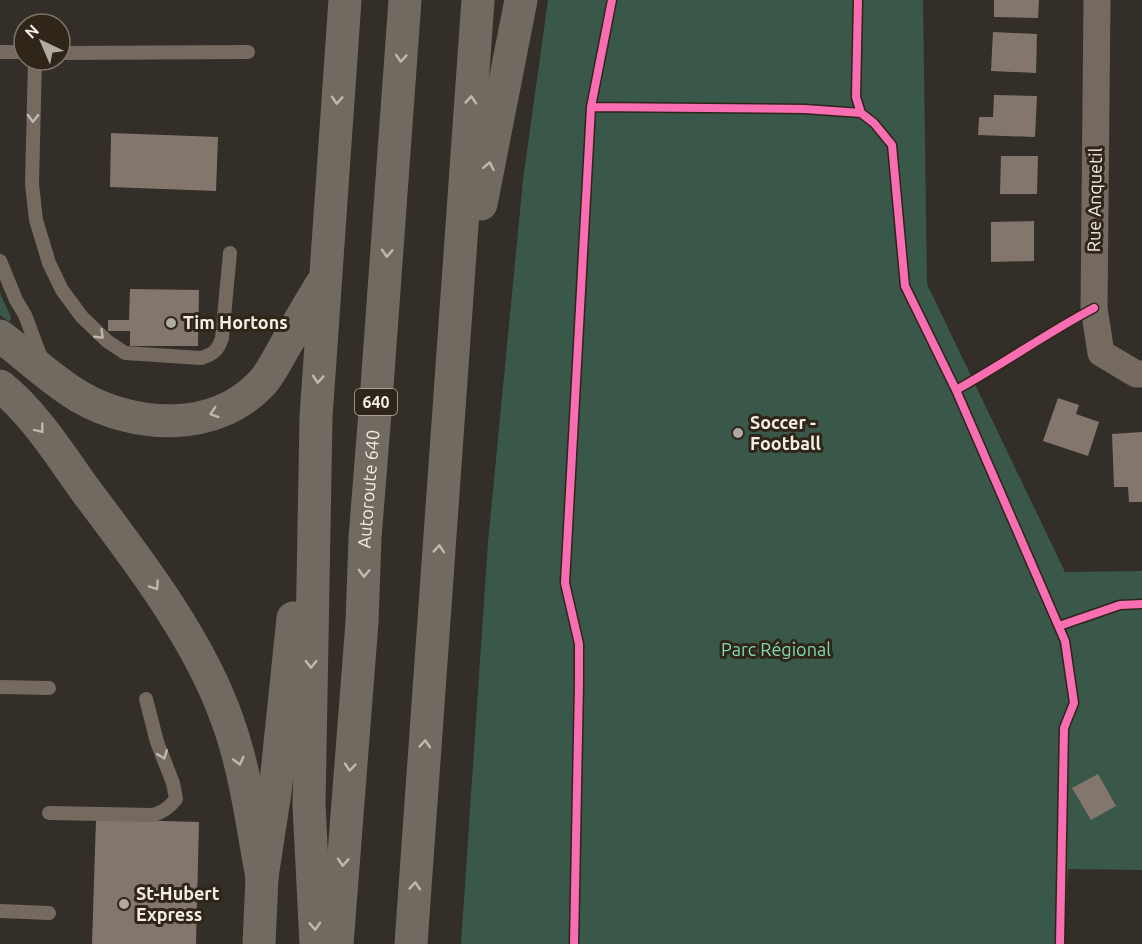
<svg xmlns="http://www.w3.org/2000/svg" width="1142" height="944" viewBox="0 0 1142 944" font-family="Ubuntu,sans-serif">
  <style>
    .green { fill: #3a5849 }
    .building { fill: #83766d }
    .lines { fill: none; stroke-linecap: round; stroke-linejoin: round }
    .lane { stroke: #746a5f; stroke-width: 14 }
    .street { stroke: #746a5f; stroke-width: 27 }
    .highway { stroke: #716a60; stroke-width: 33 }
    .cycleway-casing { stroke: #2f2518; stroke-width: 11 }
    .cycleway { stroke: #f96db3; stroke-width: 8 }
    .oneway { stroke: #c0b9b0 }
    .oneway2 { stroke: #c1b9af }
    .poi-dot { fill: #b0aba2; stroke: #2f2518; stroke-width: 2 }
    .labels { text-anchor: middle; stroke-width: 6; stroke-linejoin: round; paint-order: stroke }
    .shield { fill: #2f2518; stroke: #b9b2a8; stroke-width: 1.5 }
    .shield-label { font-size: 16px; font-weight: bold; fill: #f4eee5 }
    .street-label { font-size: 18px; fill: #f4eee5; stroke: #2f2518 }
    .poi-label { font-size: 18px; font-weight: bold; fill: #f4eee5; stroke: #2f2518; text-anchor: start }
    .park-label { font-size: 18px; fill: #80d9b1; stroke: #2f2518 }
  </style>
  <rect width="100%" height="100%" fill="#332e27"/>
  <path class="green" d="M548,0H923L927,284L1065,572L1142,571V870L1068,869L1064,944H461L488,542L523,180Z
    M0,293L11,317L10,321H8L0,315Z"/>
  <path class="building" d="M994,0H1039L1038,18L994,17Z
    M993,32L1037,34L1036,73L991,71Z
    M994,95L1037,96L1035,137L978,135L979,117H993Z
    M111,133L218,137L216,191L110,187Z
    M1001,156H1038L1037,194H1000Z
    M1034,221V261L991,262V222Z
    M130,289L199,290L198,346H130V331H108V320H129Z
    M1058,398L1079,405L1076,414L1099,422L1088,456L1043,441Z
    M1142,432V502H1129L1128,487H1114L1112,434Z
    M1098,774L1116,806L1091,820L1072,788Z
    M96,819L199,822L196,944H92Z"/>
  <g class="lines">
    <path class="lane" d="M0,52H24
      M60,53L248,52
      M35,60L32,184L36,220L49,263L62,290L82,317L107,341L125,353L201,358C214,354 218,350 222,338L230,253
      M0,261L16,300L25,315L41,358
      M0,687L49,688
      M49,813L153,815C163,812 169,808 176,799L173,783L157,742L146,699
      M0,911L49,913"/>
    <path class="street" d="M1097,0L1094,308L1101,353L1136,374H1142"/>
    <g class="highway">
      <path d="M481,204L521,0"/>
      <path d="M0,336C27,356 51,380 80,397C136,429 215,433 262,383C271,373 277,360 284,348C296,327 308,306 321,285"/>
      <path d="M0,386C35,414 60,455 86,491C138,560 200,640 228,722C246,772 252,825 262,877"/>
      <path d="M259,944L262,877L275,792L293,618"/>
      <path d="M316,944L309,805L316,417L345,0"/>
      <path id="s1" d="M337,944L362,622L365,538L377,387L405,0"/>
      <path d="M411,944L478,0"/>
    </g>
    <defs>
      <path id="cycleway" d="M858,0L856,97L861,113L874,123L892,145L905,286L956,390L1065,641L1074,703L1064,728L1060,944
        M591,107L805,109L861,113
        M956,390C1003,364 1047,333 1094,308
        M1059,626L1120,605L1142,604
        M574,944L579,683V644L565,583L591,107L612,0"/>
    </defs>
    <use href="#cycleway" class="cycleway-casing"/>
    <use href="#cycleway" class="cycleway"/>
  </g>
  <defs><path id="oneway-chevron" d="M-2-3.5L2.5 0L-2 3.5" fill="none" stroke-width="1.6" stroke-linecap="round" stroke-linejoin="round" transform="scale(1.5)"/></defs>
  <g class="oneway">
    <use href="#oneway-chevron" transform="translate(401 58) rotate(94)"/>
    <use href="#oneway-chevron" transform="translate(337 100) rotate(94)"/>
    <use href="#oneway-chevron" transform="translate(471 100) rotate(-86)"/>
    <use href="#oneway-chevron" transform="translate(489 166) rotate(-79)"/>
    <use href="#oneway-chevron" transform="translate(387 253) rotate(94)"/>
    <use href="#oneway-chevron" transform="translate(318 379) rotate(94)"/>
    <use href="#oneway-chevron" transform="translate(214 413) rotate(162)"/>
    <use href="#oneway-chevron" transform="translate(40 429) rotate(52)"/>
    <use href="#oneway-chevron" transform="translate(439 549) rotate(-86)"/>
    <use href="#oneway-chevron" transform="translate(364 573) rotate(92)"/>
    <use href="#oneway-chevron" transform="translate(155 586) rotate(56)"/>
    <use href="#oneway-chevron" transform="translate(311 664) rotate(91)"/>
    <use href="#oneway-chevron" transform="translate(425 744) rotate(-86)"/>
    <use href="#oneway-chevron" transform="translate(239 761) rotate(76)"/>
    <use href="#oneway-chevron" transform="translate(350 767) rotate(95)"/>
    <use href="#oneway-chevron" transform="translate(343 862) rotate(94)"/>
    <use href="#oneway-chevron" transform="translate(415 886) rotate(-86)"/>
    <use href="#oneway-chevron" transform="translate(315 926) rotate(87)"/>
  </g>
  <g class="oneway2">
    <use href="#oneway-chevron" transform="translate(33 118) rotate(91)"/>
    <use href="#oneway-chevron" transform="translate(100 335) rotate(44)"/>
    <use href="#oneway-chevron" transform="translate(163 755) rotate(69)"/>
  </g>
  <g class="poi-dot">
    <circle cx="171" cy="323" r="6"/>
    <circle cx="738" cy="433" r="6"/>
    <circle cx="124" cy="904" r="6"/>
  </g>
  <g class="labels">
    <rect class="shield" x="355" y="389" width="42" height="26" rx="4.5"/>
    <g class="shield-label">
      <text x="376" y="408">640</text>
    </g>
    <g class="street-label">
      <text transform="translate(1095 200) rotate(-89)" y="6">Rue Anquetil</text>
      <text dy="6" stroke="none"><textPath href="#s1" startOffset="456">Autoroute 640</textPath></text>
    </g>
    <g class="poi-label">
      <text x="183" y="329">Tim Hortons</text>
      <text x="750" y="429">Soccer -<tspan x="750" dy="21">Football</tspan></text>
      <text x="136" y="900">St-Hubert<tspan x="136" dy="21">Express</tspan></text>
    </g>
    <g class="park-label">
      <text x="776" y="656">Parc Régional</text>
    </g>
  </g>
  <g transform="translate(42 42) rotate(316)"><circle r="28" fill="#2f2518" stroke="#7e756a" stroke-width="1.5"/>
  <path d="M0-4.5L10 22L0 15L-10 22Z" fill="#b0aba2"/>
  <text y="-9" font-size="16" font-weight="bold" text-anchor="middle" fill="#f4eee5">N</text>
  </g>
</svg>
